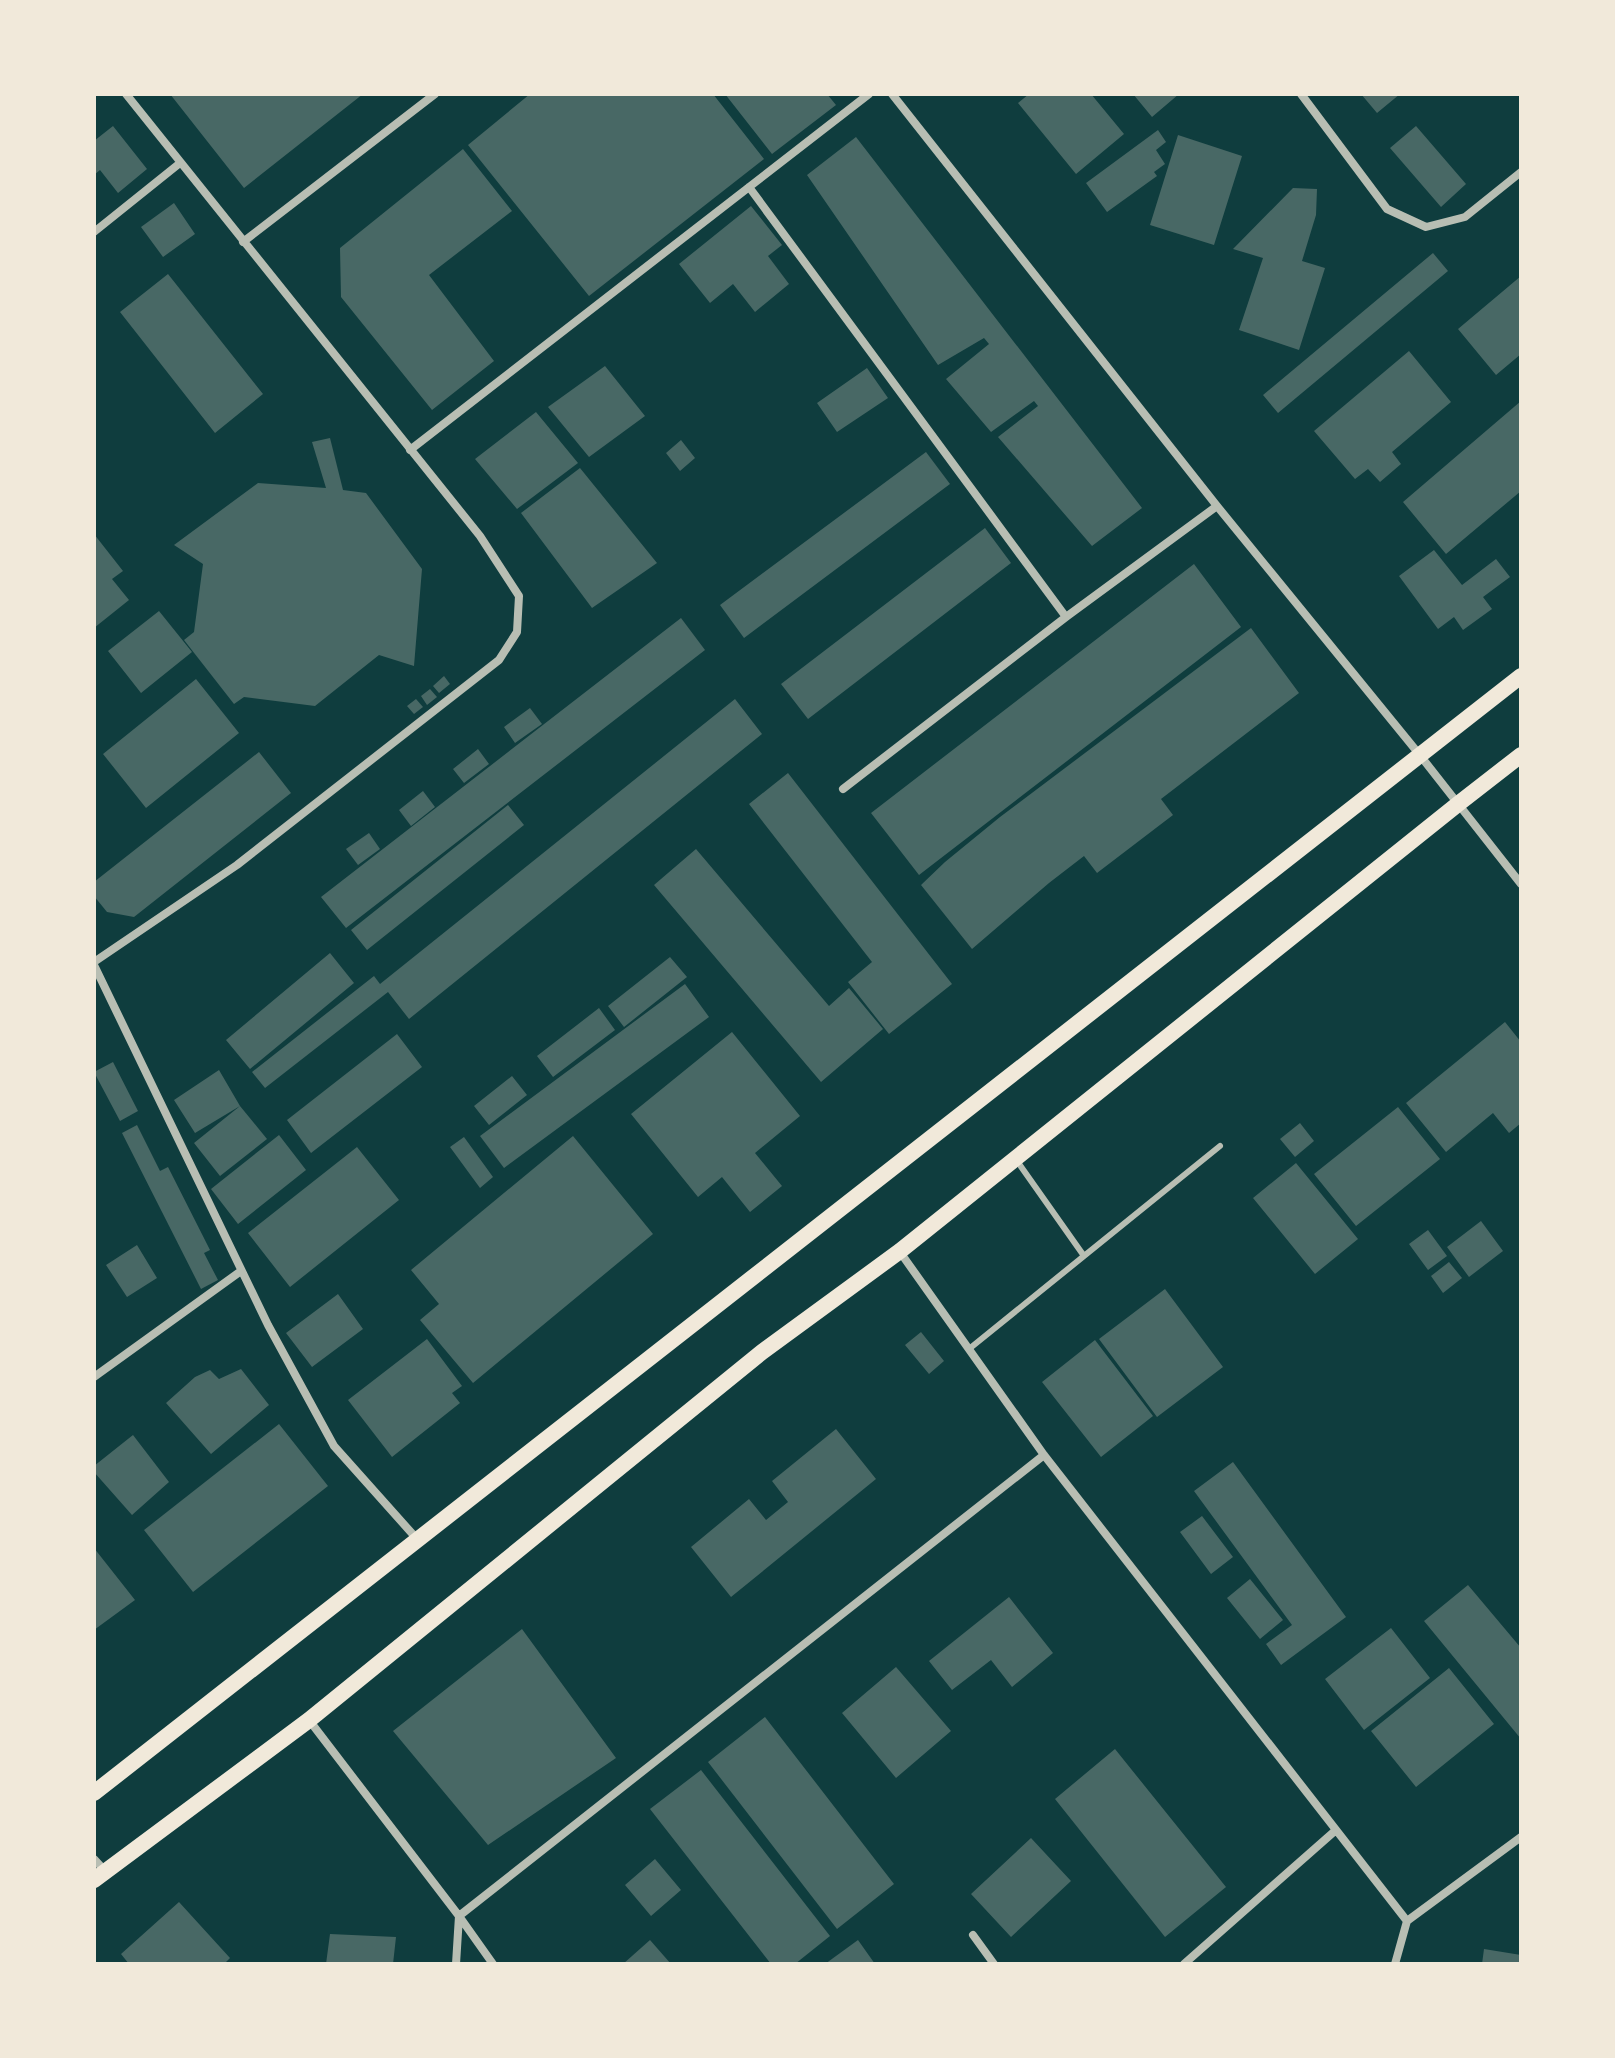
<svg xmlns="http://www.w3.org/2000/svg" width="1615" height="2058" viewBox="0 0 1615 2058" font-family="'Sofia Sans Condensed',sans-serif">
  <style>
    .building { fill: #486865 }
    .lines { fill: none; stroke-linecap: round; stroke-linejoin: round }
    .service { stroke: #b8beb3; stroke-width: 6 }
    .minor { stroke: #b8beb3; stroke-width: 8 }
    .secondary { stroke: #f1e9da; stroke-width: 16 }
  </style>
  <rect width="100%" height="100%" fill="#0f3d3e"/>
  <path class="building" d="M170,94H363L244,188Z
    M530,94H713L764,159L589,296L468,145Z
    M725,94H827L836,105L772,154Z
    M1029,94H1091L1124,134L1076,174L1018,103Z
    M1133,94H1179L1152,117Z
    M1361,94H1400L1377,113Z
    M113,126L147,169L118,193L100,170L94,175V141Z
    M1416,126L1466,184L1441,207L1390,148Z
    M1158,130L1166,142L1156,150L1165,164L1154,172L1157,176L1107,212L1086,183Z
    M1178,135L1242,156L1214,245L1150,225Z
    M856,137L1142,508L1092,546L998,437L1038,406L1034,401L991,432L946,379L989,344L984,338L938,365L807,175Z
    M463,149L512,211L429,275L494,361L432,410L341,297L340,248Z
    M1293,188L1317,189L1316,215L1302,261L1325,268L1299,350L1239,330L1263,258L1233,249Z
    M174,203L195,234L163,257L141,227Z
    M751,206L782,245L768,256L789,284L755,312L733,284L710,303L679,264Z
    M1433,253L1448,271L1278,413L1263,395Z
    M168,274L263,394L215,433L120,312Z
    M1521,276V354L1496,375L1458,329Z
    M1409,351L1451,402L1392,452L1401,464L1380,482L1368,469L1355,479L1314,431Z
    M605,366L645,416L589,457L548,407Z
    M867,368L888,398L837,432L817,403Z
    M1521,401V491L1446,554L1403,502Z
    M536,412L578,463L517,509L475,459Z
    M330,438L343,490L366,493L422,569L414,666L379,655L315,706L244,697L234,704L184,640L194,632L203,564L174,545L258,483L326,488L312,442Z
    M681,440L695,458L680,471L666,453Z
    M926,452L950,484L744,638L720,605Z
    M580,468L657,563L592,608L521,513Z
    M985,528L1011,563L808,719L781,684Z
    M94,534L123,571L112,579L129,600L94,628Z
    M1434,550L1462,585L1496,559L1510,577L1483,597L1492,609L1463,630L1454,617L1438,629L1399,576Z
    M1194,564L1241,627L919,875L871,813Z
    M159,611L192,652L141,693L108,651Z
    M681,618L705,650L346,928L321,897Z
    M1251,628L1299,693L1161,799L1173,815L1097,873L1084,856L1049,883L972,949L921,885L945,862L1000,817Z
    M444,676L450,684L439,693L433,686Z
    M196,679L239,733L146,808L103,754Z
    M430,689L437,697L427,705L421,696Z
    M416,699L423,707L414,714L407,706Z
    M735,699L762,734L409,1019L388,992L265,1088L252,1072L374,976L380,984Z
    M530,708L542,724L515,743L504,727Z
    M478,749L489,764L464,783L453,769Z
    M259,752L291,793L134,917L107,912L94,896V882Z
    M788,773L952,984L889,1034L848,982L872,962L749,804Z
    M423,791L435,807L411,826L399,810Z
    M508,805L524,825L367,950L351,930Z
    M369,833L380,849L358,865L346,849Z
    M696,849L829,1006L849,988L883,1029L821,1082L654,885Z
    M330,953L354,983L250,1069L226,1040Z
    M670,957L687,977L624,1027L608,1006Z
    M685,984L709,1017L504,1168L480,1136Z
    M599,1008L615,1030L553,1077L537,1056Z
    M1505,1022L1521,1042V1123L1509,1133L1493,1113L1446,1152L1406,1103Z
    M732,1032L800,1116L755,1153L782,1186L750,1212L722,1177L698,1197L631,1114Z
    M397,1034L422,1067L311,1153L287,1120Z
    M113,1062L138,1111L120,1121L94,1072Z
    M219,1070L240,1106L195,1133L174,1100Z
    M512,1076L527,1095L489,1125L474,1106Z
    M240,1106L267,1139L220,1176L194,1143Z
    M1398,1107L1440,1159L1356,1226L1314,1174Z
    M1300,1123L1314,1141L1295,1157L1280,1139Z
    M137,1125L160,1171L168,1167L210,1250L204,1253L218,1280L201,1289L122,1133Z
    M279,1135L306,1170L238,1224L211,1189Z
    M573,1136L653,1234L473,1383L420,1320L439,1304L411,1270Z
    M464,1137L493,1177L480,1188L450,1147Z
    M357,1147L399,1200L290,1287L248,1233Z
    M1296,1163L1358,1239L1315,1274L1253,1198Z
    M1481,1221L1503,1251L1469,1277L1447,1247Z
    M1428,1230L1447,1256L1428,1270L1409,1244Z
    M137,1245L157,1278L127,1297L106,1265Z
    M1449,1262L1462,1278L1443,1293L1431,1276Z
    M1165,1289L1223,1367L1157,1417L1099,1339Z
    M338,1294L363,1329L312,1367L286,1333Z
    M921,1332L944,1361L929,1374L905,1345Z
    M427,1339L462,1386L452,1393L460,1403L392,1457L348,1400Z
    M1095,1340L1153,1416L1101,1457L1042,1382Z
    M241,1369L269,1405L211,1454L166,1403L195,1377L210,1370L219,1379Z
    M279,1424L328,1486L193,1592L144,1530Z
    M836,1429L876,1479L731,1597L691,1547L749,1499L766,1520L788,1502L772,1481Z
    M133,1435L169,1482L132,1515L94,1472V1466Z
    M1233,1462L1346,1617L1281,1665L1266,1644L1292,1625L1194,1491Z
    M1202,1516L1233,1557L1211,1574L1180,1532Z
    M94,1548L135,1600L94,1630Z
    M1250,1579L1283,1620L1260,1639L1227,1598Z
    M1468,1585L1521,1648V1739L1424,1621Z
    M1009,1597L1053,1653L1012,1687L991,1660L952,1690L929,1661Z
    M1391,1628L1430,1678L1364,1730L1325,1679Z
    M522,1629L616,1758L488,1845L393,1731Z
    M896,1667L951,1731L896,1778L842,1713Z
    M1449,1668L1494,1724L1416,1787L1371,1731Z
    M765,1717L894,1884L837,1929L708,1762Z
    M1115,1749L1226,1887L1165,1937L1055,1799Z
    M701,1770L830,1936L795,1964H771L650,1809Z
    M1031,1838L1071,1881L1011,1937L971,1894Z
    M655,1859L681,1890L651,1916L625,1885Z
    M179,1902L230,1958L224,1964H129L121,1954Z
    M330,1934L396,1937L393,1964H326Z
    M650,1940L671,1964H623Z
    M858,1940L875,1964H825Z
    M1484,1949L1521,1955V1964H1482Z"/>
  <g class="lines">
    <path class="service" d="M1017,1161L1084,1256
      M969,1349L1220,1146"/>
    <path class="minor" d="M892,94L1217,506L1419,754L1521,884
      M1301,94L1387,209L1426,227L1465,217L1521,172
      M749,187L1066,617
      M94,232L180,163
      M243,242L435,94
      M410,450L869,94
      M843,789L1066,617L1217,506
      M94,962L237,865L499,660L517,632L519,596L480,536L126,94
      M94,965L268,1325L334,1446L417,1539
      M900,1252L1044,1455L1407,1921
      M94,1377L241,1271
      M309,1720L459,1916L493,1964
      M94,1859L106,1872
      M973,1935L994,1964
      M456,1964L459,1916L1044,1455
      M1184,1964L1336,1830
      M1395,1964L1407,1921L1521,1837"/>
    <path class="secondary" d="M94,1793L1521,676
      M94,1880L309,1720L762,1352L900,1251L1458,804L1521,755"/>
  </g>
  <rect width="1615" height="2058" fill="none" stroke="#f1e9da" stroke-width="192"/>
</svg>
